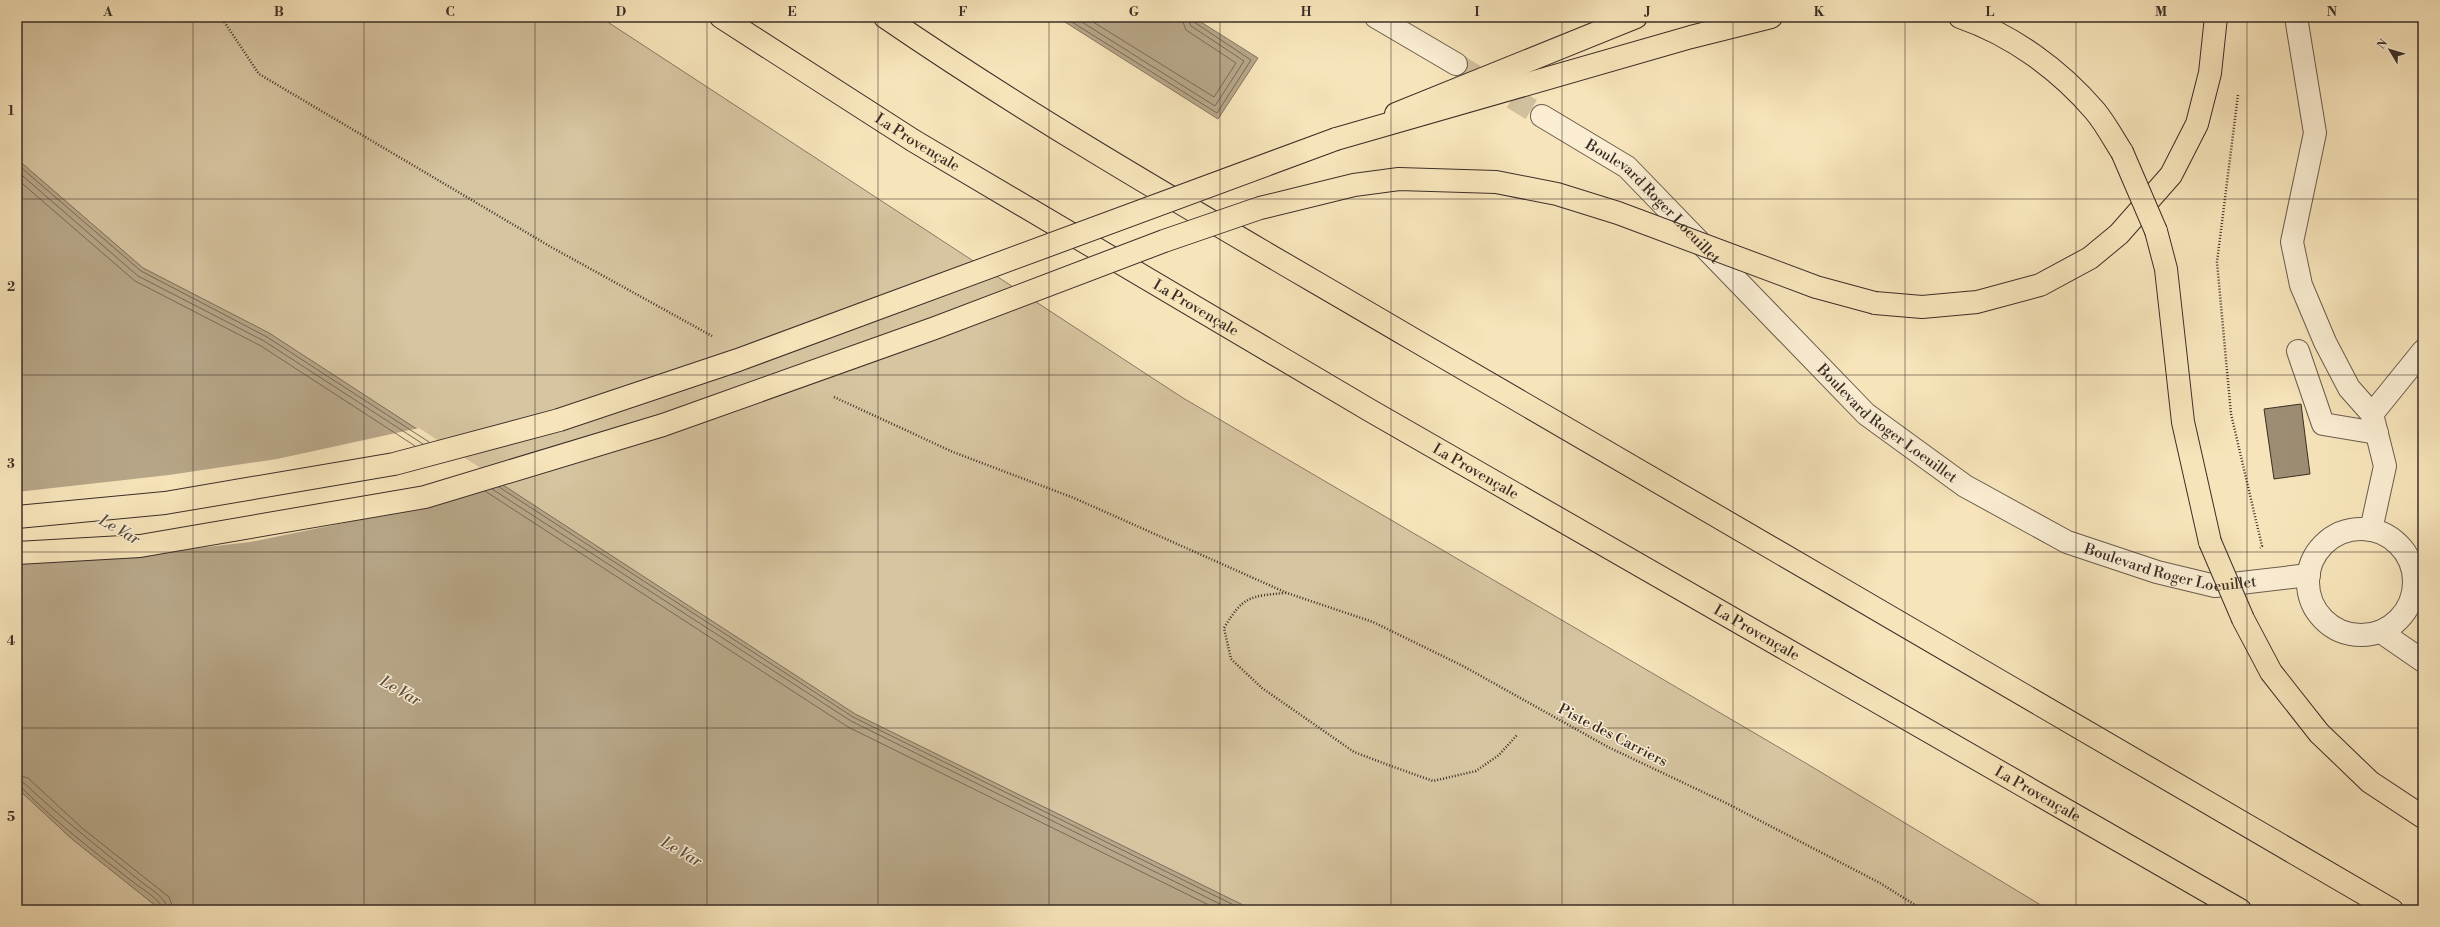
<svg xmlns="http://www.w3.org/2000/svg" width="2440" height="927" viewBox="0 0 2440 927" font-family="'Libre Bodoni',serif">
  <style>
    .green { fill: #d7c5a1; stroke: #897a64 }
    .water { fill: #b7a688; stroke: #857661 }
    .pier { fill: #f7e4ba }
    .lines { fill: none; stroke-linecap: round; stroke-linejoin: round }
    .shore { stroke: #796a58; stroke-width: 1 }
    .building { fill: #9d8d73; stroke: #3b2e27 }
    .minor-tunnel { stroke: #d1c09d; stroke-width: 22; stroke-dasharray: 22 11; stroke-linecap: butt }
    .service-casing { stroke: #6a5c4c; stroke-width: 24 }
    .minor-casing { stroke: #6a5c4c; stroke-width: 24 }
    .trunk-casing { stroke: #3b2e27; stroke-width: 24 }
    .motorway-casing { stroke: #3b2e27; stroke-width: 24 }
    .path { stroke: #3b2e27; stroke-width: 2.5; stroke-dasharray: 1 2; stroke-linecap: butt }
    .service { stroke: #faedd2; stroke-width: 22 }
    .minor { stroke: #faedd2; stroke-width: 22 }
    .trunk { stroke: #f7e4ba; stroke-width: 22 }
    .motorway { stroke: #f7e4ba; stroke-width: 22 }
    .trunk-bridge-casing { stroke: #3b2e27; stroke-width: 24; stroke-linecap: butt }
    .motorway-bridge-casing { stroke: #3b2e27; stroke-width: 24; stroke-linecap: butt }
    .trunk-bridge { stroke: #f7e4ba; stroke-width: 22 }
    .motorway-bridge { stroke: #f7e4ba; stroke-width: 22 }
    .grid { fill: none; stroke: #3b2e27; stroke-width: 1; stroke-opacity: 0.55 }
    .labels { text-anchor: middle; stroke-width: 3; stroke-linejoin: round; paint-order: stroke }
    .street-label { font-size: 15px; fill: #3b2e27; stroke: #faedd2 }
    .water-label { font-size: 16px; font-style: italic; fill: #5a4c3f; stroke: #faedd2 }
    .neatline { fill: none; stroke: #3b2e27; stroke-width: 1.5 }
    .grid-label { font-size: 13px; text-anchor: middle; font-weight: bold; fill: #3b2e27 }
  </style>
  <rect width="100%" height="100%" fill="#f7e4ba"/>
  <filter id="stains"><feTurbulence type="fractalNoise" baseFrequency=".005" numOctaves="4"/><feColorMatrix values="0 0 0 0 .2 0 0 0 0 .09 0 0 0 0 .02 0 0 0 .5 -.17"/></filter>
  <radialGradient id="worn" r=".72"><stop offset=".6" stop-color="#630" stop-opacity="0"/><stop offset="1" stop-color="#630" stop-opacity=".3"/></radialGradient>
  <path class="green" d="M17,17H600L1183,398L1809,765L2049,910H1253L855,714L269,333L143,268L17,159Z
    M17,788L72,839L161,910H17Z"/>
  <path class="water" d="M1057,17H1193L1258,58L1218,119Z
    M17,159L143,268L269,333L855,714L1253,910H161L72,839L17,788Z"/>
  <path class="pier" d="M419,428L505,484L393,513L250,542L122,557L17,564V492L169,475L277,459Z"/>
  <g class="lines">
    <path class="shore" d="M1064,17L1217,113L1251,60L1194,22L1192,17
      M1074,17L1215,106L1244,61L1191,26L1187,17
      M1085,17L1214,97L1236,63L1186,30L1181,17
      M17,164L141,271L267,337L429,442
      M17,171L138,276L264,341L423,444
      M17,179L135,281L261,346L415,446
      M499,487L853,717L1244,910
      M492,489L851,721L1232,910
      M485,491L848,727L1219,910
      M17,775L28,778L82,828L169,897L174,910
      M17,781L24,783C62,819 103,851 144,884C152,890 167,899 168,910
      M17,786L21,787C56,823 97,854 137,885C144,890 162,901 163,910"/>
  </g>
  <path class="building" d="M2301,404L2310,474L2274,479L2264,409Z"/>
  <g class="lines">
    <path class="minor-tunnel" d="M1456,64L1542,116"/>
    <defs>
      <path id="service" d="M2298,351L2323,424L2377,433
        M2414,577L2423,575"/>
      <g id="minor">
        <path d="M1376,17L1456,64"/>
        <path d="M2296,17L2315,133L2292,242L2301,285L2325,342L2349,388L2372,414L2385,466L2371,530"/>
        <path id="s1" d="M1542,116L1627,167L1866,414L1965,486L2067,542L2157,572L2215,586L2309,575"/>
        <path d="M2372,414L2423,351"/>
        <circle cx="2361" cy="582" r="53"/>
        <path d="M2381,632L2423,661"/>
      </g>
      <path id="trunk" d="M1396,114L1636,17
        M1875,303L1922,307L1977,302L2040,285L2090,258L2119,234L2171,175L2197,124L2210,73L2216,17
        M17,517L165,503L394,464L559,420"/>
      <g id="motorway">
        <path id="s2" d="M721,17L914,141L1371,411L2240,910"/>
        <path d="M885,17C1054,133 1234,234 1411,338C1737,530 2067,717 2392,910"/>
        <path d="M1960,17C2012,35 2059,69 2095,111C2105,123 2113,138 2122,152"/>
        <path d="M1336,139L1691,37L1771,17"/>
        <path d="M2156,231L2166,269L2183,422L2210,542"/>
        <path d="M2243,619L2271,672L2319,733L2370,782L2423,817"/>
      </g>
    </defs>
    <use href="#service" class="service-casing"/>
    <use href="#minor" class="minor-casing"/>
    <use href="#trunk" class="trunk-casing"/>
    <use href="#motorway" class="motorway-casing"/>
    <path class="path" d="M221,17L259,74L551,247L712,336
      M2238,95L2217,262L2231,414L2262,546L2260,548
      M834,397L953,452L1074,498L1287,593L1373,622L1463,666L1608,747L1726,803L1880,883L1923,910
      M1286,593C1250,596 1243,596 1224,628L1231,659L1262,688L1354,752L1391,766L1433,781L1476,771L1499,755L1517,735"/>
    <use href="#service" class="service"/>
    <use href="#minor" class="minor"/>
    <use href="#trunk" class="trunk"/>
    <use href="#motorway" class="motorway"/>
    <defs>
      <path id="trunk-bridge" d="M559,420L738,360L1336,139
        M17,553L140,546L425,497L663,425L935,328L1164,241L1260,208L1354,185L1399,179L1496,182L1557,194L1618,213L1816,287L1875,303"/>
      <path id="motorway-bridge" d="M2122,152L2156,231
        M2210,542L2243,619"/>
    </defs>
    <use href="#trunk-bridge" class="trunk-bridge-casing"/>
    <use href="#motorway-bridge" class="motorway-bridge-casing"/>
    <use href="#trunk-bridge" class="trunk-bridge"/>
    <use href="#motorway-bridge" class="motorway-bridge"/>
  </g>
  <path class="grid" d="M193,17V910M364,17V910M535,17V910M707,17V910M878,17V910M1049,17V910M1220,17V910M1391,17V910M1562,17V910M1733,17V910M1905,17V910M2076,17V910M2247,17V910M17,199H2423M17,375H2423M17,552H2423M17,728H2423"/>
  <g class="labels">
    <g class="street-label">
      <text dy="5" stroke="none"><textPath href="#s2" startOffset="233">La Provençale</textPath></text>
      <text dy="5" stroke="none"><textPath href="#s1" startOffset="141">Boulevard Roger Loeuillet</textPath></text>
      <text dy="5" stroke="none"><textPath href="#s2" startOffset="557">La Provençale</textPath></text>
      <text dy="5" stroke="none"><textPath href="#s1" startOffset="465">Boulevard Roger Loeuillet</textPath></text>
      <text dy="5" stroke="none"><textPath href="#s2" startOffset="881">La Provençale</textPath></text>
      <text dy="5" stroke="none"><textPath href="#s1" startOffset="789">Boulevard Roger Loeuillet</textPath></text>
      <text dy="5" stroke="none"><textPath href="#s2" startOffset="1205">La Provençale</textPath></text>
      <text transform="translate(1613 735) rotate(27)" y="5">Piste des Carriers</text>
      <text dy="5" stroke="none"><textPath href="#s2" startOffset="1529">La Provençale</textPath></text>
    </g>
    <g class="water-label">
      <text transform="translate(120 529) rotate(30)" y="6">Le Var</text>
      <text transform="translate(401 690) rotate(30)" y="6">Le Var</text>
      <text transform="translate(682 851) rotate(30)" y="6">Le Var</text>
    </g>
  </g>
  <rect width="2440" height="927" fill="none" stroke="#f7e4ba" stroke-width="44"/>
  <g transform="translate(2390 50) rotate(308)" stroke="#faedd2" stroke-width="3" paint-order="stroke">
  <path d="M0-3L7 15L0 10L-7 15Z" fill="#3b2e27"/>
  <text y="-6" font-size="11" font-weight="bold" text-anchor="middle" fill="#3b2e27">N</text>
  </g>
  <rect x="22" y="22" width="2396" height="883" class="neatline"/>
  <g class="grid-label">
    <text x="108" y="16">A</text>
    <text x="279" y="16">B</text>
    <text x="450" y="16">C</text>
    <text x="621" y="16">D</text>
    <text x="792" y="16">E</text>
    <text x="963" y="16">F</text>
    <text x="1134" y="16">G</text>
    <text x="1306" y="16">H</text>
    <text x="1477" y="16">I</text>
    <text x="1648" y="16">J</text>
    <text x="1819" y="16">K</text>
    <text x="1990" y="16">L</text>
    <text x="2161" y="16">M</text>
    <text x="2332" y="16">N</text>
    <text x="11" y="115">1</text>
    <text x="11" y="291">2</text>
    <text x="11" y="468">3</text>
    <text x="11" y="645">4</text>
    <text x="11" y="821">5</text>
  </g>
  <rect width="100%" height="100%" filter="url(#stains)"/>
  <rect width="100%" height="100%" fill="url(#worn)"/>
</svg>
